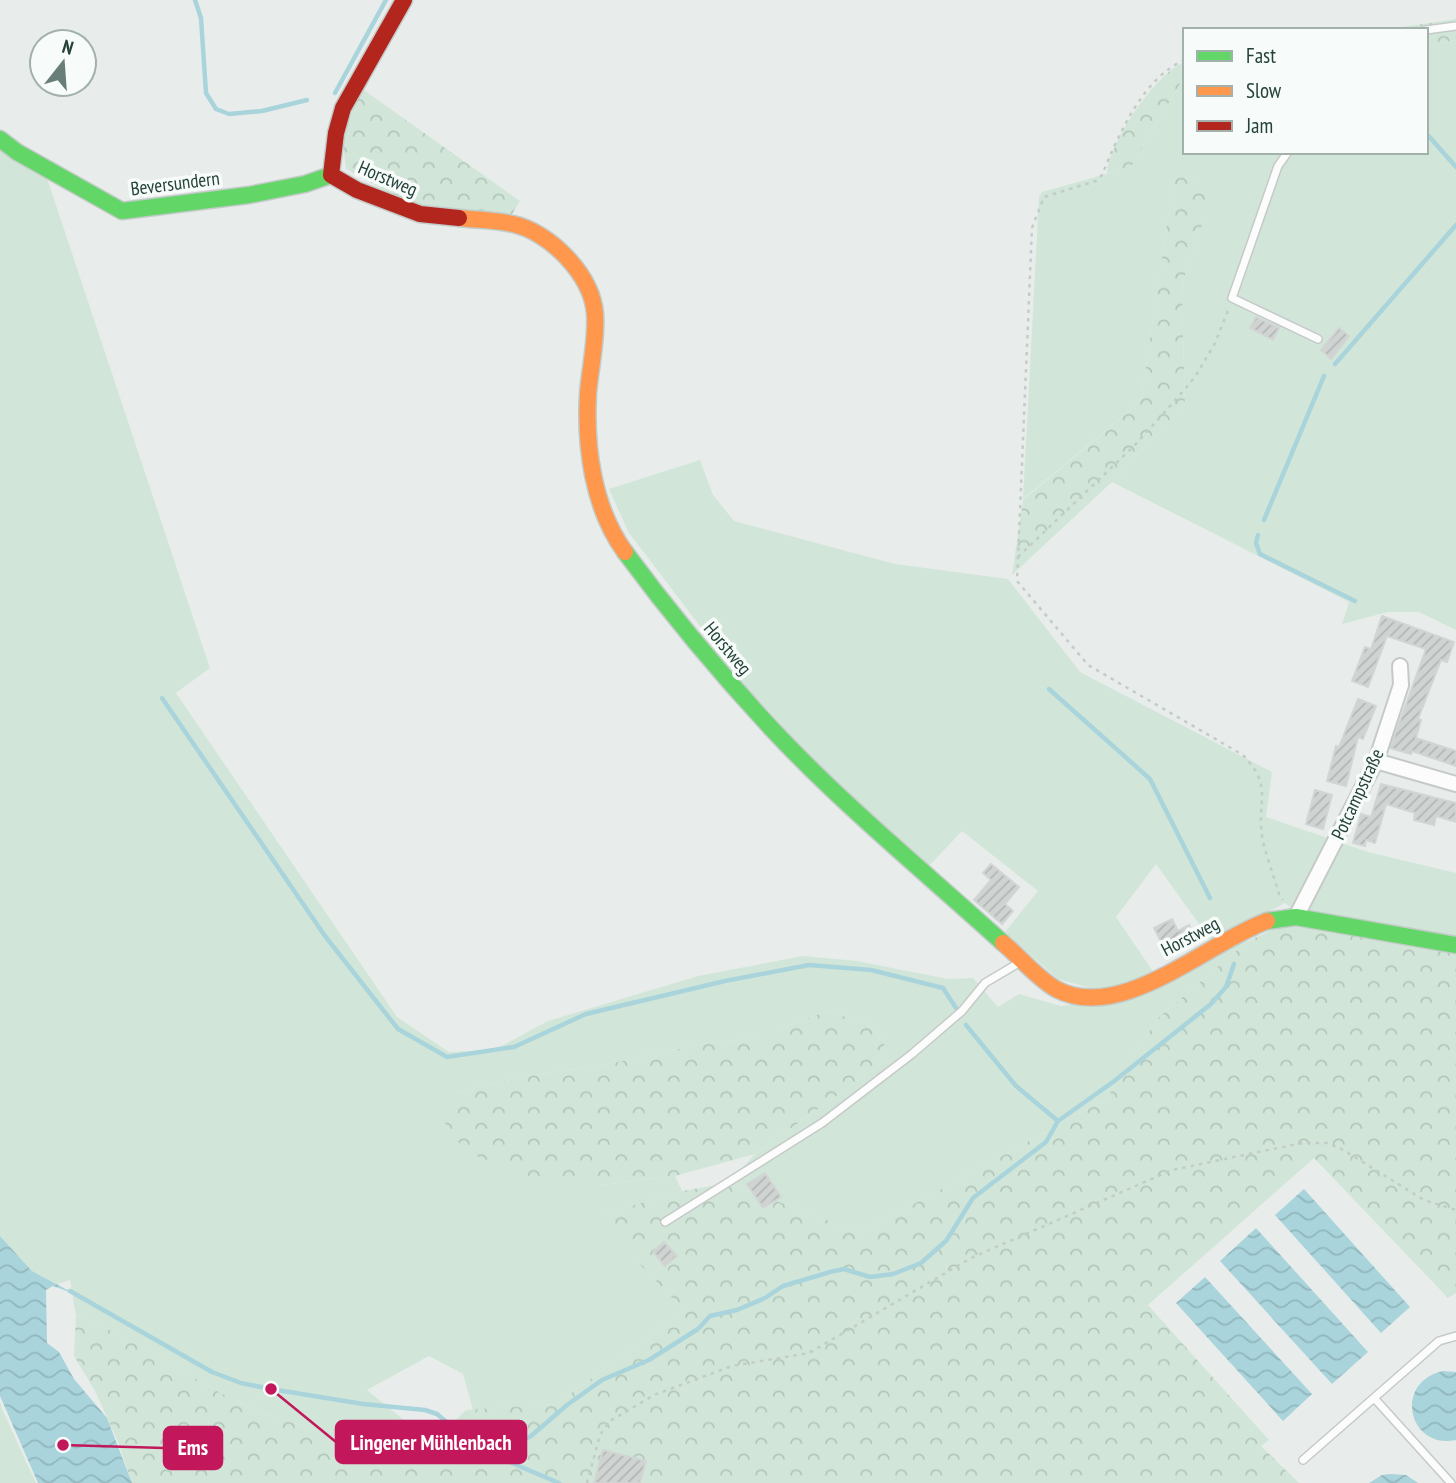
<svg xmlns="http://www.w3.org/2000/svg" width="1456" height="1483" viewBox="0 0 1456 1483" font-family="'PT Sans Narrow',sans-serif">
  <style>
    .grass { fill: #d1e6d8; fill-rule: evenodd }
    .forest { fill: url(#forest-crowns) }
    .water { fill: url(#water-waves) }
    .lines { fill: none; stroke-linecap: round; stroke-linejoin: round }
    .stream { stroke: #a9d4db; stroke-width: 4.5 }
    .building { fill: url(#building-hatch); stroke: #d1d6d4; stroke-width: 2 }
    .lane-casing { stroke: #c5cac8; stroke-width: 10 }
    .street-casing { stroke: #c5cac8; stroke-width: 18 }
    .fast-casing { stroke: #c3cbc8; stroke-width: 19 }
    .slow-casing { stroke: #c3cbc8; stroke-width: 19 }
    .jam-casing { stroke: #c3cbc8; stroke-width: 19 }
    .path { stroke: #c3ccca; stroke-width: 2.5; stroke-dasharray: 3.5 5; stroke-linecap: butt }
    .lane { stroke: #fcfcfc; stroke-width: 7 }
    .street { stroke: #fcfcfc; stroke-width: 14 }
    .fast { stroke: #63d668; stroke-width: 16 }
    .slow { stroke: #ff974d; stroke-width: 16 }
    .jam { stroke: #b3261e; stroke-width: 16 }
    .labels { text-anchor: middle; stroke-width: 7; stroke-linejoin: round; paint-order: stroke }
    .street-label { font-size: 19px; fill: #24423a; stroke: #f7fbf9 }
    .leader { fill: none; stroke: #c2185b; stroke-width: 2.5 }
    .callout-dot { fill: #c2185b; stroke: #f7fbf9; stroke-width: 2.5 }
    .callout { fill: #c2185b; stroke: #c2185b; stroke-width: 2.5 }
    .callout-label { font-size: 21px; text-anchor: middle; font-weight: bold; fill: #fff }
  </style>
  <defs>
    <pattern id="forest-crowns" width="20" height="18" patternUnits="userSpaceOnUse" patternTransform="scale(1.75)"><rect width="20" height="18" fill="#d1e6d8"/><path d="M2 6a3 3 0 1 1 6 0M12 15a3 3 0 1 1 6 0" fill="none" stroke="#b3c6ba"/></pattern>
    <pattern id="water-waves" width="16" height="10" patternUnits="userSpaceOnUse" patternTransform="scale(1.75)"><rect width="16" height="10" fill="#a9d4db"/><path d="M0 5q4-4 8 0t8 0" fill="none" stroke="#91b7bd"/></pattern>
    <pattern id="building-hatch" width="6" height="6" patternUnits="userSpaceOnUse" patternTransform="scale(1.75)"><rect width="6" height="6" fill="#cfd4d2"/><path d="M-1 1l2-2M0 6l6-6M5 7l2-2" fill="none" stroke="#b2b7b5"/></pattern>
  </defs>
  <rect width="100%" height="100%" fill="#e8edeb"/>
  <path class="grass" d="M1456,40V630L1419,612H1388L1342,624L1349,602L1112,482L1185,404L1182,298L1184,278L1214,188L1195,180L1174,177L1141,401L1023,499L1039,197L1042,192L1131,167L1185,75V152H1283L1289,160L1295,152H1426V45Z
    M0,148L45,172L210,668L176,693L397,1017L449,1052L494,1050L548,1021L698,976L803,956L857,961L948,979L973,978L998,1007L1019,994L1061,1006L1089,1002L1090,988L1058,979L1005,932L1038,891L962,831L928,867L811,757L745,685L629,533L609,489L700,460L713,495L734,521L895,564L1008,579L1080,672L1272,772L1266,817L1368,852L1456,873V940L1298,914L1285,903L1214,941H1248L1158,1018L1106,1099L861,1233L729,1183L755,1154L878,1066L885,1043L865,1023L827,1011L762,1037L702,1044L608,1064L526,1076L455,1093L600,1185L675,1176L682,1191L595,1217L685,1311L556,1404L473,1410L463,1374L429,1356L367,1390L432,1443C365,1438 297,1432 236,1401C182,1374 133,1336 76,1316L70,1280L57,1284L32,1271L0,1236ZM1156,864L1212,942L1154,973L1116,917Z
    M0,1402L2,1409L36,1483H0Z"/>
  <path class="forest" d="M1456,19V40L1426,45V30H1383Z
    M1185,62V75L1131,167L1107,174C1108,144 1156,72 1185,62Z
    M361,88L520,201L511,216L420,205L388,192L346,169L342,138Z
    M1174,176L1195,180L1215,187L1184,278L1182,298L1185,404L1112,482L1012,575L1023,500L1141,401Z
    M1287,923L1456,950V1293L1448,1298L1314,1158L1148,1305L1269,1440L1261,1446L1299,1483H132L118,1442L95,1391L74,1356L76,1316C133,1336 182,1374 236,1401C297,1432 365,1438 432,1443L466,1410L556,1404L685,1311L594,1217L682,1191L729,1183L861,1233L1106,1099L1158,1018L1248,941Z
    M827,1011L865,1023L885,1043L878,1066L755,1154L675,1176L600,1185L526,1177L465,1151L445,1123L455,1093L526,1076L608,1064L702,1044L761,1037Z"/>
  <path class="water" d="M1304,1189L1410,1307L1381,1333L1275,1215Z
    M1256,1228L1368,1352L1332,1384L1220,1261Z
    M0,1236L32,1271L75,1294L53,1286L46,1290L47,1343L59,1352L74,1379L107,1418L132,1483H38L0,1396Z
    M1205,1277L1312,1394L1283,1421L1176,1303Z
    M1443,1371L1456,1372V1440C1408,1450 1393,1382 1443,1371Z
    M1390,1474L1406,1475L1418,1483H1369L1382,1475Z"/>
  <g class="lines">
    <path class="stream" d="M195,0L201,18L206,93L216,109L229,114L262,111L307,100
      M335,93L386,0
      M1426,133L1456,167
      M1335,364L1456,225
      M1264,520L1324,376
      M1258,535L1256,543L1260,554L1355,601
      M1049,689L1150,779L1210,898
      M162,698L325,936L398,1029L447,1057L514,1047L586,1014L725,981L809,965L871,970L943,988L956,1008
      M966,1025L1016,1086L1058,1121
      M70,1291L212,1372L241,1383L271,1389L363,1404L425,1410L437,1414L479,1449L559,1483
      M495,1455L531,1436L567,1405L602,1380L649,1360L698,1329L710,1316L737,1310L765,1298L783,1286L830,1272L844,1269L870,1277L893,1274L921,1263L946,1241L973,1198L1046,1142L1058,1121L1113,1082L1211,1004L1226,987L1234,964"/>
  </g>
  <path class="building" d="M1256,317L1279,328L1273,340L1250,328Z
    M1339,328L1349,336L1331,359L1321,350Z
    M1382,616L1454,642L1447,662L1441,660L1418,719L1421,720L1416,738L1456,751V766L1412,751L1411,754L1390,748L1426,649L1387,636L1368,687L1352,681L1365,647L1371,649Z
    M1358,699L1376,706L1363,739L1358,737L1346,786L1327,781L1336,746L1339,747Z
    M1381,784L1456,803V822L1436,816L1434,825L1414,820L1415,813L1386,804L1375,843L1366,840L1365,846L1353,843L1361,814L1371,817Z
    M1315,790L1332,795L1323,829L1306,824Z
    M991,864L1019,887L1005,904L1013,911L1002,924L974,900L991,880L983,873Z
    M1172,919L1178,931L1189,925L1197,942L1169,957L1154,928Z
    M765,1173L781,1197L763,1208L747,1184Z
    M664,1242L677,1256L665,1266L653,1252Z
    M603,1450L646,1461L640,1483H594Z"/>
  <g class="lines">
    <defs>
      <path id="lane" d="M1426,30L1456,26
        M1288,152L1278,166L1232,298L1318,339
        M665,1222L822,1123L912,1054L962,1011L985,983L1022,961
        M1375,1399L1451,1483
        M1303,1460L1439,1341L1456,1336"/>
      <path id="street" d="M1376,761L1456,784
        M1296,917L1376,761L1401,685L1400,666"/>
      <path id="fast" d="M0,139L17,152L122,211L249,195L305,184L331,175
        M625,552C670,613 720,673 772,729C843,805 926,873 1003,943
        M1267,921L1296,917L1456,945"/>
      <path id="slow" d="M459,218C477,220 495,220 513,224C550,232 592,275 595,314C597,340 590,368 588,394C585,447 593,508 625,552
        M1003,943C1019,956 1038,979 1056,989C1121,1024 1208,942 1267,921"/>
      <path id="jam" d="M404,0L343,108L336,133L331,175L357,190L420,214L459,218"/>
    </defs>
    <use href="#lane" class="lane-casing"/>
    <use href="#street" class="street-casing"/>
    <use href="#fast" class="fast-casing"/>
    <use href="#slow" class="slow-casing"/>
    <use href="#jam" class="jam-casing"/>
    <path class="path" d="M1185,60C1143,77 1118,136 1102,175L1096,181L1044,197L1032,228L1017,581L1088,665L1243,755C1275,788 1255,802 1263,841C1267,859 1274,876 1279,894L1283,900
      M1018,557L1134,446L1172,404L1195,377L1215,343L1229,308
      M587,1483L600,1435L610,1421L654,1395L732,1366L809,1353L971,1258L1172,1170L1302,1143H1327L1340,1148L1424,1200L1456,1210"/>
    <use href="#lane" class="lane"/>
    <use href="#street" class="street"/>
    <use href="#fast" class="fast"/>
    <use href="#slow" class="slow"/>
    <use href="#jam" class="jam"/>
  </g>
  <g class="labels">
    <g class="street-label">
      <text transform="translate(388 178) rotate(23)" y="7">Horstweg</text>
      <text transform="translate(175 183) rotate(-7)" y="7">Beversundern</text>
      <text transform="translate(728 648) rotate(50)" y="7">Horstweg</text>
      <text transform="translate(1357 794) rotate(-65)" y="7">Potcampstraße</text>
      <text transform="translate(1190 936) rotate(-28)" y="7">Horstweg</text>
    </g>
  </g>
  <path class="leader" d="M271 1389L336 1442M63 1445L164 1448"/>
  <g class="callout-dot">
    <circle cx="271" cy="1389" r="7"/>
    <circle cx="63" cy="1445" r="7"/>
  </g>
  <g class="callout">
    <rect x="336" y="1421" width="190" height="42" rx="7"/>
    <rect x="164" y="1427" width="58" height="42" rx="7"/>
  </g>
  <g class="callout-label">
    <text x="431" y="1450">Lingener Mühlenbach</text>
    <text x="193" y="1455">Ems</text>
  </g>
  <rect x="1183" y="28" width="245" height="126" fill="#f7fbf9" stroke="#a3b1ad" stroke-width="2"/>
  <rect x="1197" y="51" width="35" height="10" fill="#63d668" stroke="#a3b1ad" stroke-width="2"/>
  <text x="1246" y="63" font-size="21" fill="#24423a">Fast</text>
  <rect x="1197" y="86" width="35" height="10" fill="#ff974d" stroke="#a3b1ad" stroke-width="2"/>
  <text x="1246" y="98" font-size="21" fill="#24423a">Slow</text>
  <rect x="1197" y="121" width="35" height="10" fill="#b3261e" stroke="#a3b1ad" stroke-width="2"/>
  <text x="1246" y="133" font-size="21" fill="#24423a">Jam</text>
  <g transform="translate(63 63) rotate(17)"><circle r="33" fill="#f7fbf9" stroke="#a3b1ad" stroke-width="2"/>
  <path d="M0-5L12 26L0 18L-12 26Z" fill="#697e78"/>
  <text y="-10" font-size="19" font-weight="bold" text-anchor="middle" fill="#24423a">N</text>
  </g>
</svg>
